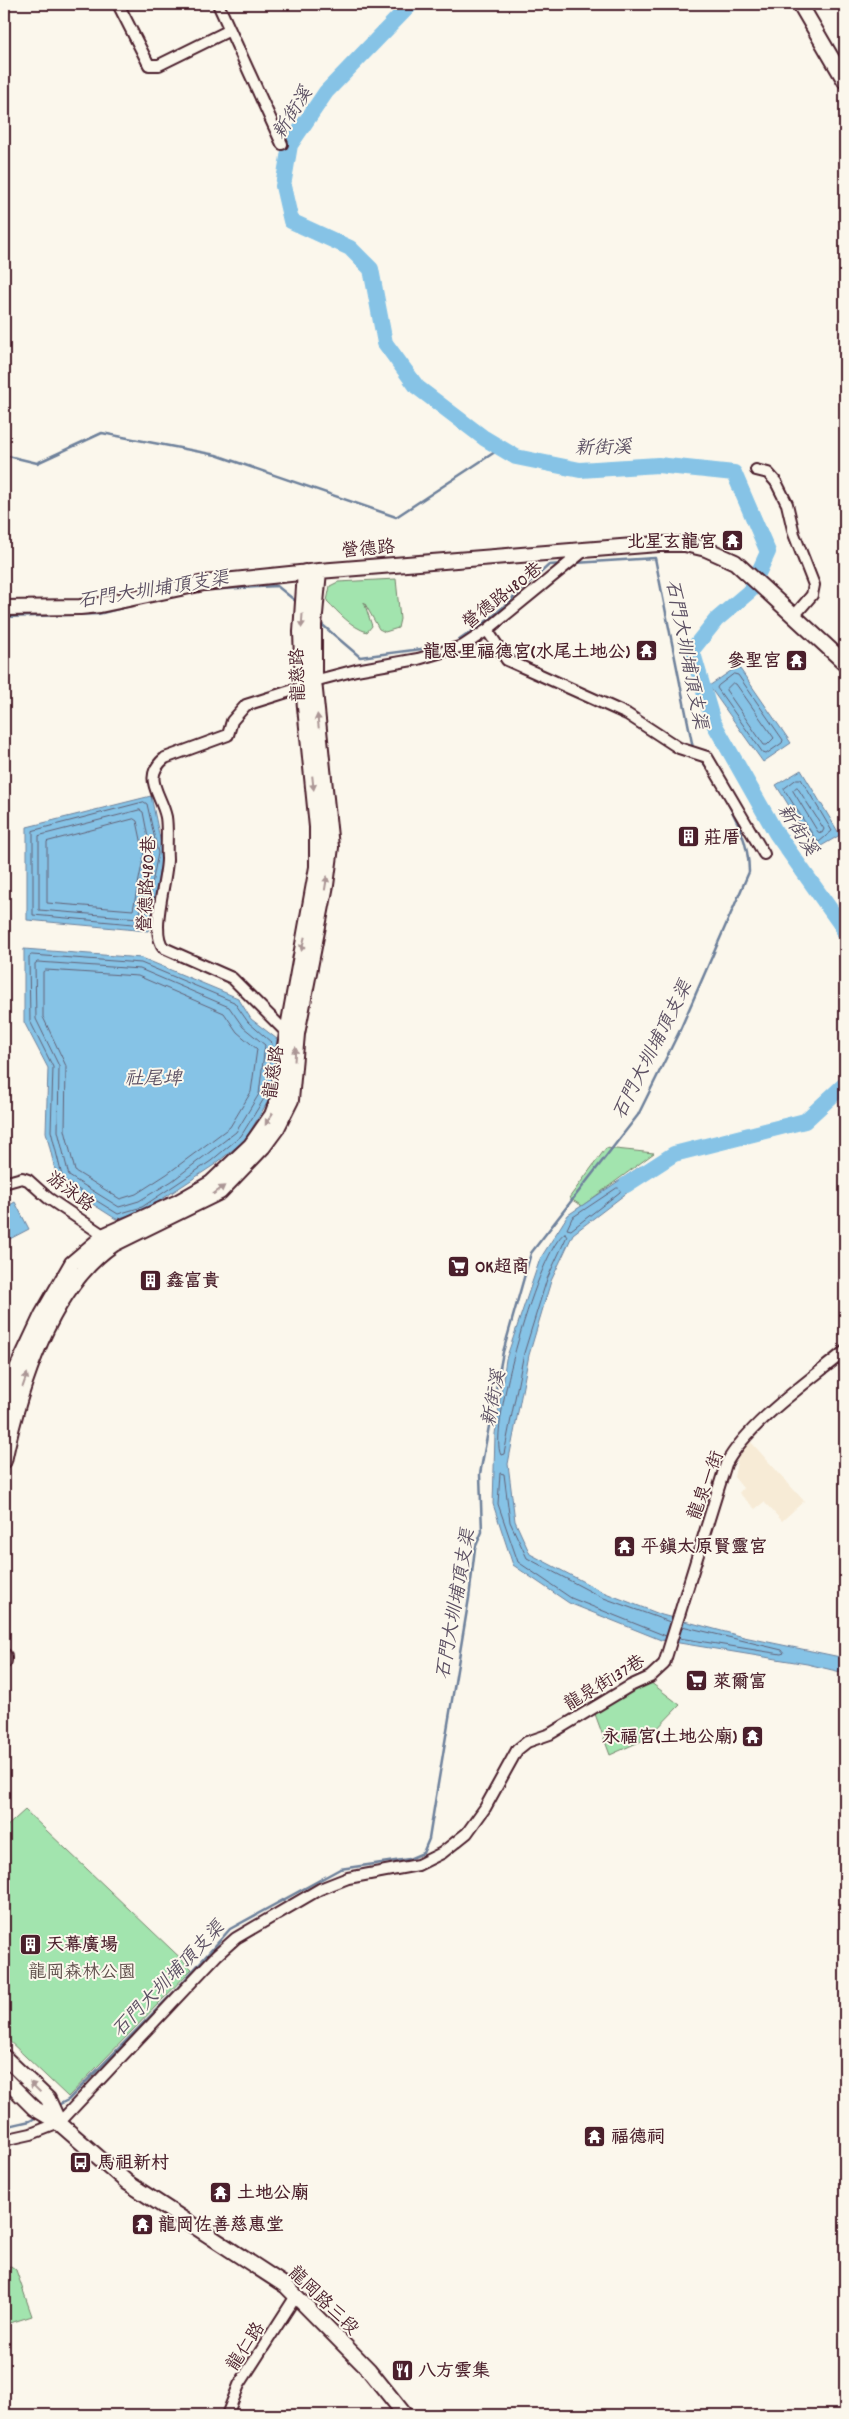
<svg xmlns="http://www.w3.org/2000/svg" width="849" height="2419" viewBox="0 0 849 2419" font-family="Dekko,'LXGW WenKai TC',sans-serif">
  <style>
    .built { fill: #f7ebd6 }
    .green { fill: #a2e4ae; stroke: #76826c }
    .water { fill: #86c3e6; stroke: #6e819b }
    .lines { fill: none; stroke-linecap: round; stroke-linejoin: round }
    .shore { stroke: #626176; stroke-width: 1 }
    .stream { stroke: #6e819b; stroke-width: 2.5 }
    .river { stroke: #86c3e6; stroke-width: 16 }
    .street-casing { stroke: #4a1f2b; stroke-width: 14 }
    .secondary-casing { stroke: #4a1f2b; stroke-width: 18 }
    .street { stroke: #fbf7ec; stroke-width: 10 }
    .secondary { stroke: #fbf7ec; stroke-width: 14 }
    .oneway { fill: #ab9695 }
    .labels { text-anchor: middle; stroke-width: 4; stroke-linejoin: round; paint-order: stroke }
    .poi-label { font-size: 18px; font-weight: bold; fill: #4a1f2b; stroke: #fbf7ec; text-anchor: start }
    .street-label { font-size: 18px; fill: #4a1f2b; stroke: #fbf7ec }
    .park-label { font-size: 18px; fill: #60504c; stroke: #fbf7ec }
    .water-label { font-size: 19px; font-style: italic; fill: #5c5063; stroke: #fbf7ec }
  </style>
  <rect width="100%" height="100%" fill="#fbf7ec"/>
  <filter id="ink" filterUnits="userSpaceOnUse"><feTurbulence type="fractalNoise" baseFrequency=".02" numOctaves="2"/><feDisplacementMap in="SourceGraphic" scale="10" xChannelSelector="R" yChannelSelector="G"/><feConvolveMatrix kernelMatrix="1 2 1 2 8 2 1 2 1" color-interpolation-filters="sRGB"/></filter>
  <g filter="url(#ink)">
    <path class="built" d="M750,1441L804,1501L782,1521L764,1502L755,1509L739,1493L743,1488L734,1477L738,1457L744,1446Z"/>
    <path class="green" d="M396,579L400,619L398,628L385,632L379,629L364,602L372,626L367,632C351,627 339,613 327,601L330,586L338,582Z
      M606,1148L654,1153L582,1206L569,1198Z
      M650,1682L680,1705L648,1738L610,1755L595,1714L598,1708Z
      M25,1810L192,1969L68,2097L4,2036V1829Z
      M11,2266L16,2270L32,2316L4,2325V2268Z"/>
    <path class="water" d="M738,666L791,743L763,762L709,686Z
      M801,770L840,835L816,849L776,785Z
      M151,796L163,853L148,931L27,920V827Z
      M24,949L142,958L238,998L251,1019L277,1039L270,1098L245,1140L214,1165L144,1211L116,1219L58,1182L46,1132L48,1068L24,1022Z
      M641,1166L645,1179L573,1234L551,1281L529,1355L508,1464L515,1521L530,1554L603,1592L662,1615L744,1637L845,1658V1673L807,1664L661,1640L569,1603L513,1565L493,1504L495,1434L506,1359L540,1259L568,1215Z
      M15,1202L29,1229L4,1242V1208Z"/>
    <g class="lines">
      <path class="shore" d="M734,674L738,675L783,740L782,743L766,754L763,753L717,688L718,686Z
        M733,683L736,684L774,738L767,745H764L726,690Z
        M797,779H801L832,831L819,842L816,840L784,789Z
        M797,787L824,829L822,833L818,832L793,791Z
        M144,802L147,804L158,853L144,925L33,915V831Z
        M140,810L143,812L151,853L139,918L39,910V836Z
        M134,819L137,821L144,854L133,910L47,903V842Z
        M32,955L141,963L234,1002L248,1022L272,1043L265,1097L241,1136L211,1161L142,1207L118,1214L63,1180L51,1131L53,1067L30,1021L29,957Z
        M38,962L140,969L229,1007L243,1027L265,1045L259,1094L236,1132L172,1181L139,1201L119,1207L69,1176L58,1131L59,1066L36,1019L35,964Z
        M46,970L138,976L224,1013L237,1032L257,1049L251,1092L230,1127L167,1174L136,1194L120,1199L75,1171L65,1130L66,1066L43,1017V972Z
        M617,1188H621L620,1192L571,1230L567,1229L572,1218Z
        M565,1233L567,1236L547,1279L524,1353L504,1454L501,1455C487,1431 540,1246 565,1233Z
        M666,1636L571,1598L518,1562L498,1504L500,1473L504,1474L510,1522L527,1558L601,1597L670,1622
        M679,1638L781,1654L784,1653L782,1650L682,1626"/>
      <path class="stream" d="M4,455L37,463L102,433L216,455L396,517L501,448
        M575,563L655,558L693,748
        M205,590L277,586L298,603
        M4,617L98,614L151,601
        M319,622L360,657L452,645L491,618L549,565L562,564
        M700,759L709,770
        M56,2106L68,2100L174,1992L230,1929L340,1869L409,1859L423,1853L429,1839L437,1790L469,1598L475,1548L482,1532L480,1474L503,1352L531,1253L638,1115L680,1030L749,872C749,843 737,820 723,794
        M4,2127L30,2121L38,2116"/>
      <path class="river" d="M411,4L326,92L290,145L283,186L291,221L350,248L371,269L385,343L417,387L484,438L516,457L580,470L658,465L734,473L768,552L750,591L716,620L692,650L713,722L776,833L842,926L845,934
        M626,1185L674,1154L805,1121L845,1084"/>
      <defs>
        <path id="street" d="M118,4L149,65H159L230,30
          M218,4L282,144
          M756,470L768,473L776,482L787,504L794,534L814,585L812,595L794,616
          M487,630L507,660L627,714L679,748L707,757L764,854
          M291,1033H287L232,978L164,948C149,933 167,881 167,859C166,845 168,830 166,817C161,793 141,778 165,758L228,735L232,721L246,705L303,687L314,681L356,670L418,659L463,646L487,630L585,550
          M4,1183L22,1178L28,1180L48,1198L109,1239
          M4,2140L31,2134L59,2123L217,1955L236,1938L320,1889L348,1878L418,1865L442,1853L467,1833L485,1808L517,1750L527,1742L550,1734L630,1686L650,1677L664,1664L726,1464C748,1423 809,1381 845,1351
          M227,2415L239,2385L296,2296"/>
        <path id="secondary" d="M800,4L845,81
          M4,608L80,607L100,605L204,583L319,571L658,544H685L706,549L735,562L845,663
          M4,1407L12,1379L42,1315L72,1263L105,1235L176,1203L211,1183L251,1145L272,1115L278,1099L287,1033L317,867V827L303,687L301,632L305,572
          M4,1461C19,1389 50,1287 114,1244L220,1192L263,1147L277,1128L291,1100L297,1034L326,885L331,847L314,681V625L319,571
          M4,1656V1661
          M4,2057L48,2099L59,2123
          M4,2078L34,2108L59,2123L128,2183L286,2286L369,2370L405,2415"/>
      </defs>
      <use href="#street" class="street-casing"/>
      <use href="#secondary" class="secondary-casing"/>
      <use href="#street" class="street"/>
      <use href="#secondary" class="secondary"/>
    </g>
    <defs><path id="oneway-solid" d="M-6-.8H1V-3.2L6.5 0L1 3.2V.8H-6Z" transform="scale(1.25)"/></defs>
    <g class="oneway">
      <use href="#oneway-solid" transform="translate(302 621) rotate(94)"/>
      <use href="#oneway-solid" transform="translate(318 721) rotate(-96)"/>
      <use href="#oneway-solid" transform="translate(313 783) rotate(84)"/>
      <use href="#oneway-solid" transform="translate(326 883) rotate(-81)"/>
      <use href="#oneway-solid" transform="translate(303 944) rotate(103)"/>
      <use href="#oneway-solid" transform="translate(295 1054) rotate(-86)"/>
      <use href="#oneway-solid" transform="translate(269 1119) rotate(122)"/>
      <use href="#oneway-solid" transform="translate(219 1190) rotate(-36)"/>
      <use href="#oneway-solid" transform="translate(25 1380) rotate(-71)"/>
      <use href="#oneway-solid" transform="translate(35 2087) rotate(-136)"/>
    </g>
  </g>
  <defs>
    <symbol id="temple-square" viewBox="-11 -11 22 22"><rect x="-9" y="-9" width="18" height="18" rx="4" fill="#4a1f2b" stroke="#fbf7ec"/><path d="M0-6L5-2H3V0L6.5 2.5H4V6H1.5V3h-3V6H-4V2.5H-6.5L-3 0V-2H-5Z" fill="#fff"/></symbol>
    <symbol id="building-square" viewBox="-11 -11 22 22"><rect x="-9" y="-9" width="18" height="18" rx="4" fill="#4a1f2b" stroke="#fbf7ec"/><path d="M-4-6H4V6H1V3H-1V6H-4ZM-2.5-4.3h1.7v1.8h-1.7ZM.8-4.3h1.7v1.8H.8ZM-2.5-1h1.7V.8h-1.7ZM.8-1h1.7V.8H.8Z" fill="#fff"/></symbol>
    <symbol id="supermarket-square" viewBox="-11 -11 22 22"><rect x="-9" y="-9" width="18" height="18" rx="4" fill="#4a1f2b" stroke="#fbf7ec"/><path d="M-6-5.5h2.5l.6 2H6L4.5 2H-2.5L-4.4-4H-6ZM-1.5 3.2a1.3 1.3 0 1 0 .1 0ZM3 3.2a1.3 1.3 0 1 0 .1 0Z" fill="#fff"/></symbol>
    <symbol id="bus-square" viewBox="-11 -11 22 22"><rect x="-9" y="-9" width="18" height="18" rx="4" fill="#4a1f2b" stroke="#fbf7ec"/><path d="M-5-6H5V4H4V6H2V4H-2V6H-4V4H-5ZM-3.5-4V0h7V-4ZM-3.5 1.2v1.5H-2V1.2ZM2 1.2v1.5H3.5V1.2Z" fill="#fff"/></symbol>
    <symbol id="restaurant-square" viewBox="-11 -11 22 22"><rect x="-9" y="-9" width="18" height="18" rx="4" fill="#4a1f2b" stroke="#fbf7ec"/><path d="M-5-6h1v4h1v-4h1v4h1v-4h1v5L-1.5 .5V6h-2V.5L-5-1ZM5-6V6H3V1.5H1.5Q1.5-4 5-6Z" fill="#fff"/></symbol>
  </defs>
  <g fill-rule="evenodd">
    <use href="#temple-square" x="720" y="528" width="25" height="25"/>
    <use href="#temple-square" x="634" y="638" width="25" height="25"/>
    <use href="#temple-square" x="784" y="648" width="25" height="25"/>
    <use href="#building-square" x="676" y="824" width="25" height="25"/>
    <use href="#supermarket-square" x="446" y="1254" width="25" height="25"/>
    <use href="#building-square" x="138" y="1268" width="25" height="25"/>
    <use href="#temple-square" x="612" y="1534" width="25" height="25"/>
    <use href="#supermarket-square" x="684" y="1668" width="25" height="25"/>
    <use href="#temple-square" x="740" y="1724" width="25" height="25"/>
    <use href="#building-square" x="18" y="1932" width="25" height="25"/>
    <use href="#temple-square" x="582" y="2124" width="25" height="25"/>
    <use href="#bus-square" x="68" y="2150" width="25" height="25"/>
    <use href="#temple-square" x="208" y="2180" width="25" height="25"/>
    <use href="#temple-square" x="130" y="2212" width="25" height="25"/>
    <use href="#restaurant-square" x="390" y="2358" width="25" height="25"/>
  </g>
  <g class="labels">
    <g class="poi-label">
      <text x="717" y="547" text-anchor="end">北星玄龍宮</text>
      <text x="630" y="657" text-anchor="end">龍恩里福德宮(水尾土地公)</text>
      <text x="781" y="666" text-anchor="end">參聖宮</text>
      <text x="704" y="843">莊厝</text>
      <text x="475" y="1272">OK超商</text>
      <text x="166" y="1286">鑫富貴</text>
      <text x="641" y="1552">平鎮太原賢靈宮</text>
      <text x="713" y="1687">萊爾富</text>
      <text x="737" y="1742" text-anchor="end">永福宮(土地公廟)</text>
      <text x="46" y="1950">天幕廣場</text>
      <text x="611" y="2142">福德祠</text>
      <text x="97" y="2168">馬祖新村</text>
      <text x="237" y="2198">土地公廟</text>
      <text x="158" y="2230">龍岡佐善慈惠堂</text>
      <text x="418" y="2376">八方雲集</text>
    </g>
    <g class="street-label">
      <text transform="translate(368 548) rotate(-5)" y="6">營德路</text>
      <text transform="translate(502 595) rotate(-38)" y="6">營德路480巷</text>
      <text transform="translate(297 675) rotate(-92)" y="6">龍慈路</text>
      <text transform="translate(146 884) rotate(-87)" y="6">營德路480巷</text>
      <text transform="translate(273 1072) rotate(-82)" y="6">龍慈路</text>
      <text transform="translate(71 1191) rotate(36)" y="6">游泳路</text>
      <text transform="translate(705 1485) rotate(-70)" y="6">龍泉一街</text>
      <text transform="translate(604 1682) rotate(-31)" y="6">龍泉街137巷</text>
      <text transform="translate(324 2300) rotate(44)" y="6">龍岡路三段</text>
      <text transform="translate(245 2346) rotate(-57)" y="6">龍仁路</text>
    </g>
    <g class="park-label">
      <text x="82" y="1977">龍岡森林公園</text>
    </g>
    <g class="water-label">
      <text transform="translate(291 112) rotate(-58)" y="7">新街溪</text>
      <text transform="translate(603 446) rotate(-1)" y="7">新街溪</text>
      <text transform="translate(153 588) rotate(-9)" y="7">石門大圳埔頂支渠</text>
      <text transform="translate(688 654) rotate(79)" y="7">石門大圳埔頂支渠</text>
      <text transform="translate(799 829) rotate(57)" y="7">新街溪</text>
      <text transform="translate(651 1049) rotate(-63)" y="7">石門大圳埔頂支渠</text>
      <text x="153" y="1084">社尾埤</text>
      <text transform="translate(492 1398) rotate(-79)" y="7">新街溪</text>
      <text transform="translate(454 1604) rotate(-80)" y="7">石門大圳埔頂支渠</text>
      <text transform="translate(167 1978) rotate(-46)" y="7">石門大圳埔頂支渠</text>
    </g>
  </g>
  <rect width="849" height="2419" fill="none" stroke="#fbf7ec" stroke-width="20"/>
  <rect x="10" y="10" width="829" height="2399" fill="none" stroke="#4a1f2b" stroke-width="2" filter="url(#ink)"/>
</svg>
